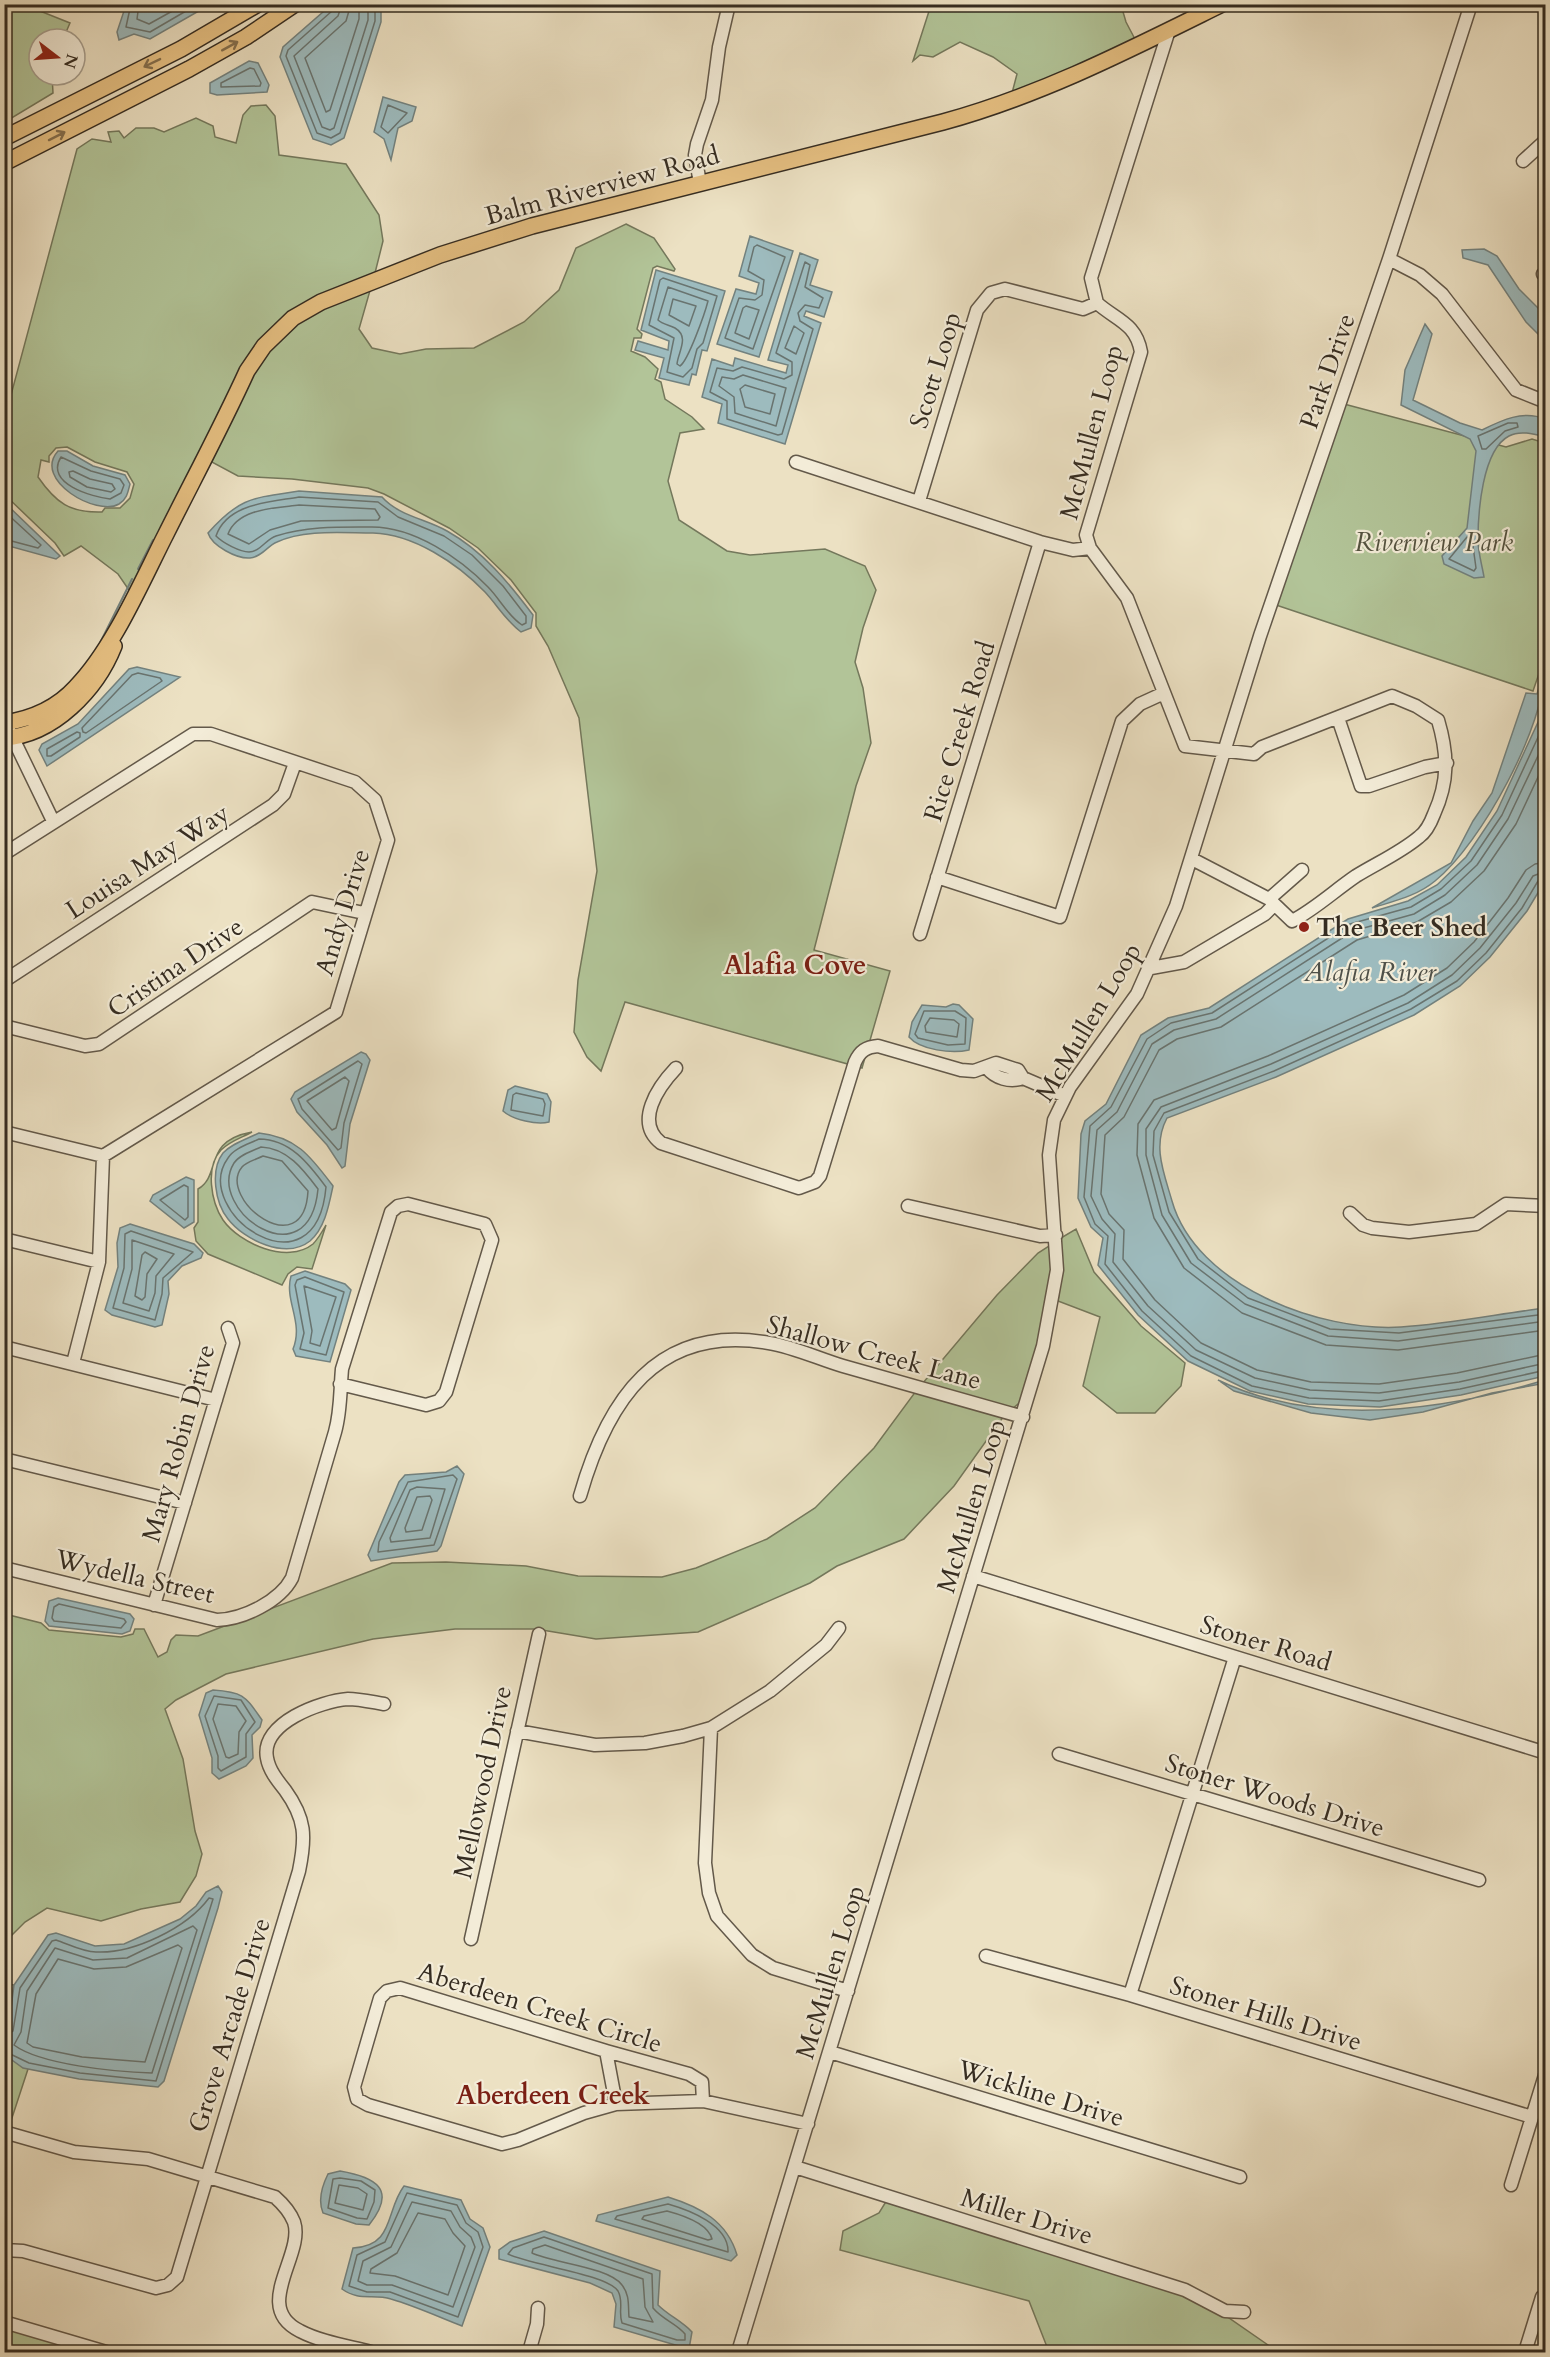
<svg xmlns="http://www.w3.org/2000/svg" width="1550" height="2357" viewBox="0 0 1550 2357" font-family="Cardo,serif">
  <style>
    .green { fill: #b2c498; stroke: #74785c; stroke-width: 1.5; fill-rule: evenodd }
    .water { fill: #9dbbbe; stroke: #73827f; stroke-width: 1.5 }
    .lines { fill: none; stroke-linecap: round; stroke-linejoin: round }
    .shore { stroke: #697470; stroke-width: 1.5 }
    .stream { stroke: #73827f; stroke-width: 2 }
    .minor-casing { stroke: #63594a; stroke-width: 15 }
    .major-casing { stroke: #352c21; stroke-width: 18 }
    .minor { stroke: #f3ecd8; stroke-width: 12 }
    .major { stroke: #e6c082; stroke-width: 15 }
    .oneway { stroke: #856f4d }
    .poi-dot { fill: #8f2418; stroke: #f3ecd8; stroke-width: 2 }
    .labels { text-anchor: middle; stroke-width: 4.5; stroke-linejoin: round; paint-order: stroke }
    .street-label { font-size: 26px; fill: #352c21; stroke: #f3ecd8 }
    .park-label { font-size: 26px; font-style: italic; fill: #54523f; stroke: #f3ecd8 }
    .poi-label { font-size: 26px; font-weight: bold; fill: #352c21; stroke: #f3ecd8; text-anchor: start }
    .neighbourhood-label { font-size: 27px; font-weight: bold; fill: #7a1f14; stroke: #f3ecd8 }
    .water-label { font-size: 27px; font-style: italic; fill: #4f5048; stroke: #f3ecd8 }
  </style>
  <rect width="100%" height="100%" fill="#ece1c3"/>
  <filter id="stains"><feTurbulence type="fractalNoise" baseFrequency=".00333" numOctaves="4"/><feColorMatrix values="0 0 0 0 .2 0 0 0 0 .09 0 0 0 0 .02 0 0 0 .5 -.17"/></filter>
  <radialGradient id="worn" r=".72"><stop offset=".6" stop-color="#630" stop-opacity="0"/><stop offset="1" stop-color="#630" stop-opacity=".3"/></radialGradient>
  <path class="green" d="M4,5L30,7L70,23L63,39H39V75H52L53,93L5,122Z
    M931,5H1121L1126,22L1136,41L1012,93L1017,74L993,57L960,42L933,57L920,55L913,61Z
    M266,105L275,116L279,155L346,164L379,215L383,241L374,277L275,328L131,593L118,574L81,546L64,556L55,543L5,495L4,421L77,149L92,139L111,142L108,132L119,131L124,138L136,128H154L164,132L196,118L213,126L215,137L236,143L243,115L251,106ZM67,447L95,462L127,472L134,484L130,498L120,508H105L102,512C70,513 56,503 38,477L41,460L49,462V456L56,448Z
    M626,224L654,238L675,269L674,271L657,266L653,268L637,329L642,334L641,338H634L631,351L645,357L658,369L655,379L661,382L665,399L692,417L704,429L680,433L668,481L679,520L727,551L750,555L825,549L865,566L876,590L863,628L855,662L863,688L871,743L856,786L814,950L890,971L862,1068L625,1002L601,1071L587,1057L574,1032L578,980L597,871L579,718L548,646L536,626V613L511,580L478,548L449,528L384,494L368,488L292,479L238,476L208,460C229,417 248,370 281,335C304,311 341,299 371,287L359,329L372,348L400,354L426,349L474,348L524,322L559,290L576,248Z
    M1344,404L1506,447L1532,439L1545,443L1546,653L1533,691L1276,605Z
    M252,1132C241,1138 230,1141 221,1150C205,1167 211,1202 223,1220C239,1243 287,1265 313,1244C318,1239 322,1232 326,1225L312,1269L297,1267L288,1274L282,1285L208,1254L196,1241L194,1228L198,1222V1189C222,1175 202,1141 252,1132Z
    M1076,1229L1094,1272L1141,1326L1185,1363L1181,1386L1155,1413H1117L1083,1386L1100,1317L1058,1301L1062,1271L1061,1238Z
    M1052,1244C1052,1298 1036,1348 1023,1400L1012,1409L922,1384L997,1295L1038,1253Z
    M916,1391L1004,1416L954,1486L904,1539L837,1566L810,1583L698,1632L596,1639L536,1629H455L373,1639L226,1674L176,1700L165,1709L183,1759L195,1831L202,1854L196,1876L180,1902L141,1909L101,1921L47,1908L25,1922L5,1942V1614L41,1623L49,1630L121,1637L133,1634L135,1629H144L158,1657L167,1652L171,1640L176,1635L198,1636L392,1563L446,1562L526,1566L578,1576L662,1577L696,1568L767,1539L815,1508L874,1448Z
    M5,1983L14,1985L5,2046Z
    M4,2055L28,2069L9,2127L5,2125Z
    M887,2200L1183,2294L1226,2316L1268,2345L1266,2352H1049L1029,2301L840,2250L843,2231L879,2213Z
    M5,2326L91,2352H5Z"/>
  <path class="water" d="M126,5V4L204,5V8L150,39L134,34L119,40L117,32Z
    M331,5H381V22L344,138L331,145L313,139L280,57L283,47Z
    M249,61L258,63L269,85L267,92L217,95L210,93V83Z
    M383,97L416,107L412,121L398,128L391,160L384,139L374,132Z
    M750,236L793,251L759,357L717,344L736,289L756,294L759,283L739,276Z
    M1484,249L1497,256L1519,289L1545,315V341L1526,322L1488,265L1463,258L1462,250Z
    M800,253L818,260L810,285L832,292L824,317L806,311L804,316L821,323L785,444L718,423L722,404L702,397L712,359L733,366L735,358L786,373L788,365L768,360Z
    M656,270L725,291L707,351L702,350L696,375L692,374L689,385L659,378L664,358L635,350L638,341L668,350L669,341L641,330Z
    M1425,324L1432,334L1413,400L1460,423L1482,430C1502,420 1523,410 1545,419V437C1534,434 1520,430 1509,436C1482,450 1478,513 1478,540C1478,552 1482,565 1484,577L1474,578L1444,564L1442,556L1467,528L1476,451L1470,439L1401,405L1405,370Z
    M58,451H67L93,466L125,475L130,484C128,492 127,499 119,504C97,517 32,480 58,451Z
    M299,491L382,497C399,516 426,519 447,531C483,551 509,583 533,615L531,628L521,632C506,621 498,606 485,592C457,563 413,534 373,533C343,533 304,529 277,542C267,546 262,557 250,558C237,559 212,546 208,533C240,497 253,498 299,491Z
    M4,502L60,556L56,559L5,545Z
    M1545,666C1546,725 1481,844 1435,881C1417,896 1394,901 1372,908L1451,863L1473,821L1492,793L1526,693L1537,694Z
    M137,667L180,677L47,766L39,750L42,744L78,724L129,669Z
    M1545,698V881L1527,911L1490,957L1460,986L1414,1015L1276,1077L1167,1118C1152,1146 1164,1173 1172,1201C1196,1286 1320,1332 1401,1327C1449,1324 1498,1314 1545,1308V1376L1461,1395L1380,1407L1308,1404L1250,1391L1188,1361L1138,1315L1098,1265L1103,1238L1091,1227L1078,1198L1081,1134L1085,1121L1106,1104L1141,1035L1168,1018L1209,1008L1348,919L1408,901L1437,885L1466,857L1497,811L1539,720Z
    M953,1004L959,1005L973,1019L969,1050C952,1054 920,1050 909,1037L912,1022L922,1005L946,1007Z
    M361,1052L366,1054L370,1060L350,1124L345,1166L342,1168L327,1145L297,1112L291,1099L295,1092Z
    M515,1086L547,1094L551,1102L549,1122C537,1125 513,1120 503,1111L508,1090Z
    M259,1133C297,1137 311,1157 333,1186C329,1205 325,1228 310,1241C286,1260 244,1240 228,1219C215,1203 210,1170 223,1153C232,1143 247,1139 259,1133Z
    M186,1177L194,1180V1222L184,1228L150,1201L153,1195Z
    M130,1224L194,1244L203,1253L201,1258L182,1266L168,1281L169,1294L162,1325L155,1327L112,1315L105,1310L118,1267L117,1243L120,1228Z
    M305,1271L345,1284L351,1290L330,1362L296,1356L293,1349C304,1322 284,1301 291,1276Z
    M1218,1380C1319,1429 1441,1411 1545,1380L1546,1383L1492,1393L1423,1412L1370,1420L1311,1413L1234,1391Z
    M457,1466L464,1474L441,1546L437,1551L371,1561L368,1555L399,1482L405,1475L446,1472Z
    M58,1598L130,1614L134,1619L130,1631L122,1634L49,1626L45,1621L49,1601Z
    M213,1690C244,1692 245,1696 262,1720L260,1727L252,1735L253,1758L246,1766L219,1779L212,1773V1758L199,1715L206,1693Z
    M218,1886L222,1892L218,1908L164,2081L158,2087L79,2079L23,2068L5,2055L14,1985L48,1935L56,1933L95,1946L124,1944L180,1919L196,1906L206,1892Z
    M340,2171C375,2177 398,2189 369,2225L356,2224L323,2213C318,2201 322,2186 328,2174Z
    M404,2186L461,2200L470,2219L483,2228L490,2247L462,2326C439,2317 415,2306 391,2299C373,2293 360,2302 342,2289L353,2248C395,2246 385,2211 404,2186Z
    M668,2197C700,2207 727,2221 737,2255L731,2261L596,2221L598,2215Z
    M544,2231L660,2271L658,2305C669,2316 682,2321 692,2332L689,2349L614,2327L616,2304L612,2293L590,2283L499,2259V2250L510,2242Z"/>
  <g class="lines">
    <path class="shore" d="M131,4L126,27L150,32L198,4
      M139,4L137,19L149,24L185,4
      M334,4L332,11L288,50L286,56L317,133L331,138L340,133L375,21V4
      M342,4L338,16L294,56L322,127L330,130L334,128L368,20V4
      M351,4L346,21L305,58L326,112L330,110L359,19V4
      M250,68L254,69L261,83L260,86L221,87V83Z
      M388,105L407,113L388,133L381,127Z
      M757,245L785,257L753,349L725,338L739,298L755,300L762,295L764,280L748,271L754,247Z
      M805,262L810,265L805,287L823,298L819,308L805,305L798,313L800,321L813,329L782,434L778,435L727,419V401L710,392L717,368L733,371L742,367L784,379L792,375V362L776,353Z
      M663,278L717,296L703,343L697,349L692,368L683,377L667,372L674,338L649,325L660,280Z
      M668,287L708,301C705,313 688,361 680,366L677,364C678,352 690,337 675,328C669,325 662,324 658,320Z
      M673,299L696,306L689,326L669,315Z
      M746,306L759,310L749,339L735,333L743,308Z
      M794,326L804,333L796,354L785,348Z
      M743,375L786,388L776,426L735,413L734,397L719,386L722,377L734,379Z
      M745,385L775,394L770,414L745,407L740,389Z
      M1508,423H1517L1518,427L1505,431L1486,449H1482L1478,436Z
      M61,457L91,471L120,479L124,485L121,493L110,499C93,497 44,484 61,457Z
      M73,471L90,479L112,484L115,489L111,492L87,487L70,477L69,472Z
      M299,497L378,502L398,517L444,536L472,555L503,586L526,616V623L522,625C507,615 500,599 488,587C460,558 414,527 372,527C340,527 307,526 276,536C266,539 260,552 249,552C240,552 223,543 216,536C227,503 271,502 299,497Z
      M299,505L375,509L380,517L378,520L301,521L270,530L249,544L228,534C238,508 276,508 299,505Z
      M4,511L41,545L38,548L4,539
      M1467,537L1472,539L1476,568L1474,571L1449,559Z
      M138,673L160,678L162,681L86,733L83,732L82,728L132,675Z
      M1546,720L1502,815L1471,861L1441,889L1411,907L1350,924L1212,1013L1171,1023L1147,1039L1111,1107L1090,1126L1084,1197L1095,1224L1108,1236L1105,1264L1142,1311L1191,1356L1252,1386L1309,1398L1379,1401L1460,1389L1546,1370
      M77,732L80,733V737L51,756H47V749Z
      M1546,739L1508,819L1477,865L1445,895L1414,914L1353,931L1216,1019L1174,1030L1152,1044L1117,1112L1097,1130L1091,1196L1102,1219L1115,1234L1113,1262L1148,1306L1196,1350L1255,1378L1310,1390L1379,1393L1459,1382L1546,1363
      M1546,760L1516,824L1484,871L1451,902L1417,922L1357,940L1221,1027L1177,1039L1159,1050L1124,1117L1105,1135L1101,1194L1109,1214L1124,1230L1123,1259L1155,1300L1201,1343L1257,1370L1311,1382L1379,1384L1457,1373L1546,1354
      M1546,862L1535,864L1526,870L1508,898L1474,942L1447,968L1404,995L1268,1056L1154,1100L1138,1124L1137,1155L1154,1218L1184,1268L1242,1313L1326,1345L1398,1350L1546,1330
      M1546,871L1533,876L1516,903L1480,948L1452,975L1408,1003L1271,1064L1161,1107L1146,1129V1155L1162,1215L1191,1263L1245,1304L1328,1336L1398,1341L1546,1321
      M1546,879L1538,881L1522,908L1486,953L1457,981L1411,1009L1274,1071L1164,1113L1154,1131L1153,1155L1169,1212L1198,1259L1248,1298L1330,1329L1399,1333L1546,1314
      M924,1011H955L966,1018L965,1044L948,1045L918,1038L915,1034Z
      M930,1018L954,1020L959,1024L957,1037L926,1032L925,1026Z
      M358,1061L362,1064L344,1123L341,1148L338,1150L302,1109L298,1099Z
      M345,1077L349,1081L336,1128L332,1130L307,1101Z
      M516,1093L543,1099L545,1104L543,1116L511,1110L513,1095Z
      M259,1139C290,1139 309,1164 326,1187C316,1300 189,1212 228,1158C234,1148 249,1144 259,1139Z
      M261,1147C287,1148 303,1169 318,1189C309,1282 205,1210 234,1163C239,1155 252,1151 261,1147Z
      M263,1156L282,1161L308,1191C304,1266 216,1199 242,1167C246,1162 257,1159 263,1156Z
      M184,1185L188,1187V1217L185,1220L160,1200Z
      M131,1231L193,1252L163,1278L162,1294L155,1320L113,1308L124,1268L125,1234Z
      M132,1240L174,1254L156,1276L155,1293L149,1311L123,1303L132,1269Z
      M145,1252L157,1259L147,1274L145,1297L142,1300L135,1296L142,1255Z
      M305,1277L344,1292L326,1355L300,1349L304,1333L295,1285L297,1280Z
      M304,1286L336,1297L320,1346L310,1343L312,1331Z
      M453,1475L457,1479L434,1545L378,1552L379,1542L408,1482Z
      M417,1487L445,1489L430,1538L391,1542L390,1538L410,1490Z
      M417,1497L430,1496L432,1500L422,1530L406,1532L405,1528Z
      M59,1604L124,1619L126,1622L121,1628L54,1621L52,1618L54,1607Z
      M214,1696L241,1700L255,1722L246,1734V1757L221,1771L218,1768V1756L205,1716Z
      M218,1704L236,1706L246,1721L239,1732L238,1754L229,1758L226,1757L213,1719Z
      M193,1926L197,1930L152,2073C117,2072 41,2065 14,2045L21,2032L27,1991L55,1948L93,1960L127,1958Z
      M178,1945L182,1948L145,2062L82,2057L33,2047L27,2043L36,1994L58,1959L94,1969L126,1967Z
      M4,2036L13,2031L20,1988L52,1941L56,1940C68,1944 83,1952 96,1952C133,1954 187,1928 209,1898L213,1899L156,2081L80,2073L29,2063L4,2051
      M340,2178L361,2181L375,2190L374,2202L367,2219L357,2218L328,2208L333,2179Z
      M339,2185L358,2188L367,2194L363,2210L335,2203Z
      M407,2193L457,2205L466,2223L478,2232L483,2247L458,2317L390,2292H367L349,2286L357,2255L385,2242Z
      M412,2202L451,2211L460,2227L471,2237L475,2247L453,2307L392,2285H367L358,2281L363,2261L391,2247Z
      M668,2204C689,2210 729,2225 728,2252L615,2219L617,2216Z
      M667,2211C682,2215 708,2223 712,2239L708,2240L642,2219L644,2216Z
      M418,2213L445,2219L453,2233L465,2246L448,2295L395,2276L370,2273L371,2269L397,2253Z
      M544,2237L652,2274L653,2308C663,2320 676,2323 685,2334V2340H677L622,2323C618,2312 624,2302 618,2291C607,2274 529,2265 508,2254L513,2248Z
      M545,2245L643,2279L645,2307L653,2322L629,2317C628,2306 630,2295 622,2285C609,2267 553,2263 532,2253L533,2249Z"/>
    <path class="stream" d="M138,569L153,540
      M100,643L132,579"/>
    <defs>
      <path id="minor" d="M1169,30L1091,278L1097,303C1116,320 1136,323 1141,352L1086,535L1090,548L1127,598L1185,746L1254,754L1262,747L1392,696L1416,706L1438,720C1448,754 1449,781 1434,814C1431,822 1426,832 1419,837C1400,853 1377,863 1356,876C1334,891 1315,909 1292,921L1269,899L1192,859
        M1523,161L1546,140
        M700,183L695,155L697,144L712,100L719,47L729,4
        M1389,259L1420,275L1442,294L1516,390L1546,402
        M1543,274L1546,272
        M796,462L1040,542L1073,550L1090,548
        M919,501L977,310L991,293L1005,289L1083,309L1097,303
        M1338,718L1361,786H1369L1425,767L1447,763
        M9,730L53,821
        M4,854L193,734H211L355,782L375,800L388,840L336,1012L103,1156L4,1132
        M937,877L1060,917L1122,721L1140,704L1164,693
        M1269,899L1302,870
        M920,934L1040,542
        M1151,968L1184,962L1265,914L1274,905
        M4,981L273,805L284,794L295,763
        M4,1026L85,1046L99,1044L312,902L364,913
        M676,1068C658,1087 634,1122 661,1143L799,1188L815,1182L820,1176L855,1062C860,1051 866,1047 878,1046L961,1070L974,1071L996,1063L1018,1070L1023,1078L1065,1096
        M987,1068C995,1078 1010,1083 1023,1078
        M908,1206L1040,1236L1056,1235
        M1350,1213L1363,1225L1372,1228L1409,1232L1476,1224L1506,1204L1546,1206
        M4,1239L99,1262
        M4,1347L216,1400
        M73,1363L99,1262L103,1156
        M4,1459L185,1503
        M580,1496C607,1401 657,1323 769,1343C794,1347 819,1359 843,1366C903,1383 963,1400 1023,1417
        M4,1568L217,1620C244,1619 280,1601 292,1578L335,1432C341,1411 340,1391 342,1369L391,1212L398,1206L408,1204L485,1224L492,1240L446,1392L439,1401L426,1405L340,1384
        M973,1576L1546,1753
        M154,1605L233,1343L228,1328
        M711,1728L705,1863L709,1893L717,1916L752,1955L773,1968L848,1991
        M517,1731L595,1745L645,1743L683,1736L711,1728L770,1691L826,1645L839,1628
        M1059,1754L1479,1880
        M471,1939L539,1634
        M986,1956L1130,1995L1532,2117
        M1130,1995L1235,1657
        M606,2051L616,2104
        M830,2052L1240,2177
        M703,2101L702,2082L689,2074L606,2051L400,1988L387,1991L380,1998L354,2087L357,2099L368,2105L502,2144L518,2140L584,2113L616,2104L703,2101L808,2124
        M4,2132L74,2152L148,2159L275,2197C283,2204 290,2212 294,2222C305,2255 251,2307 300,2331C321,2342 348,2346 371,2352
        M795,2167L1185,2290L1225,2311L1244,2312
        M1511,2185L1546,2072
        M4,2250L23,2251L156,2288L168,2285L177,2277L299,1871C306,1837 306,1819 285,1790C277,1780 269,1770 267,1758C260,1723 321,1701 348,1699C359,1699 372,1702 384,1704
        M4,2322L106,2352
        M529,2352L537,2324L538,2308
        M738,2352L1043,1346L1057,1270L1049,1155L1054,1120L1070,1087L1137,994L1176,906L1260,636L1389,259L1471,4
        M1525,2352L1542,2297"/>
      <path id="major" d="M4,138L181,49L258,4
        M4,163L189,69L246,37L295,4
        M4,723C32,719 57,708 76,687C113,649 142,581 166,534C193,480 222,426 247,371L264,346L293,318L321,302L440,255L532,226L943,122C1042,95 1131,49 1222,4
        M4,738C54,735 97,689 114,646"/>
    </defs>
    <use href="#minor" class="minor-casing"/>
    <use href="#major" class="major-casing"/>
    <use href="#minor" class="minor"/>
    <use href="#major" class="major"/>
  </g>
  <defs><path id="oneway-shaft" d="M-6 0H5M1.5-3L5.5 0L1.5 3" fill="none" stroke-width="1.6" stroke-linecap="round" stroke-linejoin="round" transform="scale(1.5)"/></defs>
  <g class="oneway">
    <use href="#oneway-shaft" transform="translate(230 46) rotate(-29)"/>
    <use href="#oneway-shaft" transform="translate(152 63) rotate(154)"/>
    <use href="#oneway-shaft" transform="translate(57 136) rotate(-27)"/>
  </g>
  <circle class="poi-dot" cx="1304" cy="927" r="6"/>
  <g class="labels">
    <g class="street-label">
      <text transform="translate(602 185) rotate(-15)" y="9">Balm Riverview Road</text>
      <text transform="translate(935 370) rotate(-73)" y="9">Scott Loop</text>
      <text transform="translate(1327 371) rotate(-71)" y="9">Park Drive</text>
      <text transform="translate(1091 432) rotate(-75)" y="9">McMullen Loop</text>
      <text transform="translate(959 731) rotate(-73)" y="9">Rice Creek Road</text>
      <text transform="translate(147 861) rotate(-33)" y="9">Louisa May Way</text>
      <text transform="translate(342 912) rotate(-73)" y="9">Andy Drive</text>
      <text transform="translate(175 967) rotate(-34)" y="9">Cristina Drive</text>
      <text transform="translate(1088 1022) rotate(-59)" y="9">McMullen Loop</text>
      <text transform="translate(874 1352) rotate(15)" y="9">Shallow Creek Lane</text>
      <text transform="translate(178 1443) rotate(-74)" y="9">Mary Robin Drive</text>
      <text transform="translate(971 1506) rotate(-73)" y="9">McMullen Loop</text>
      <text transform="translate(135 1576) rotate(13)" y="9">Wydella Street</text>
      <text transform="translate(1266 1643) rotate(17)" y="9">Stoner Road</text>
      <text transform="translate(482 1782) rotate(-78)" y="9">Mellowood Drive</text>
      <text transform="translate(1275 1795) rotate(17)" y="9">Stoner Woods Drive</text>
      <text transform="translate(830 1972) rotate(-73)" y="9">McMullen Loop</text>
      <text transform="translate(540 2007) rotate(17)" y="9">Aberdeen Creek Circle</text>
      <text transform="translate(1266 2013) rotate(17)" y="9">Stoner Hills Drive</text>
      <text transform="translate(229 2025) rotate(-73)" y="9">Grove Arcade Drive</text>
      <text transform="translate(1041 2093) rotate(17)" y="9">Wickline Drive</text>
      <text transform="translate(1027 2216) rotate(17)" y="9">Miller Drive</text>
    </g>
    <g class="park-label">
      <text x="1434" y="551">Riverview Park</text>
    </g>
    <g class="poi-label">
      <text x="1316" y="936">The Beer Shed</text>
    </g>
    <g class="neighbourhood-label">
      <text x="795" y="974">Alafia Cove</text>
      <text x="553" y="2104">Aberdeen Creek</text>
    </g>
    <g class="water-label">
      <text x="1370" y="981">Alafia River</text>
    </g>
  </g>
  <rect width="1550" height="2357" fill="none" stroke="#ece1c3" stroke-width="24"/>
  <rect x="6" y="6" width="1538" height="2345" fill="none" stroke="#352c21" stroke-width="3"/>
  <rect x="12" y="12" width="1526" height="2333" fill="none" stroke="#352c21" stroke-width="1.5"/>
  <g transform="translate(57 57) rotate(107)"><circle r="28" fill="#f3ecd8" stroke="#a79f8f" stroke-width="1.5"/>
  <path d="M0-4.5L10 22L0 15L-10 22Z" fill="#8f2418"/>
  <text y="-9" font-size="16" font-weight="bold" text-anchor="middle" fill="#352c21">N</text>
  </g>
  <rect width="100%" height="100%" filter="url(#stains)"/>
  <rect width="100%" height="100%" fill="url(#worn)"/>
</svg>
